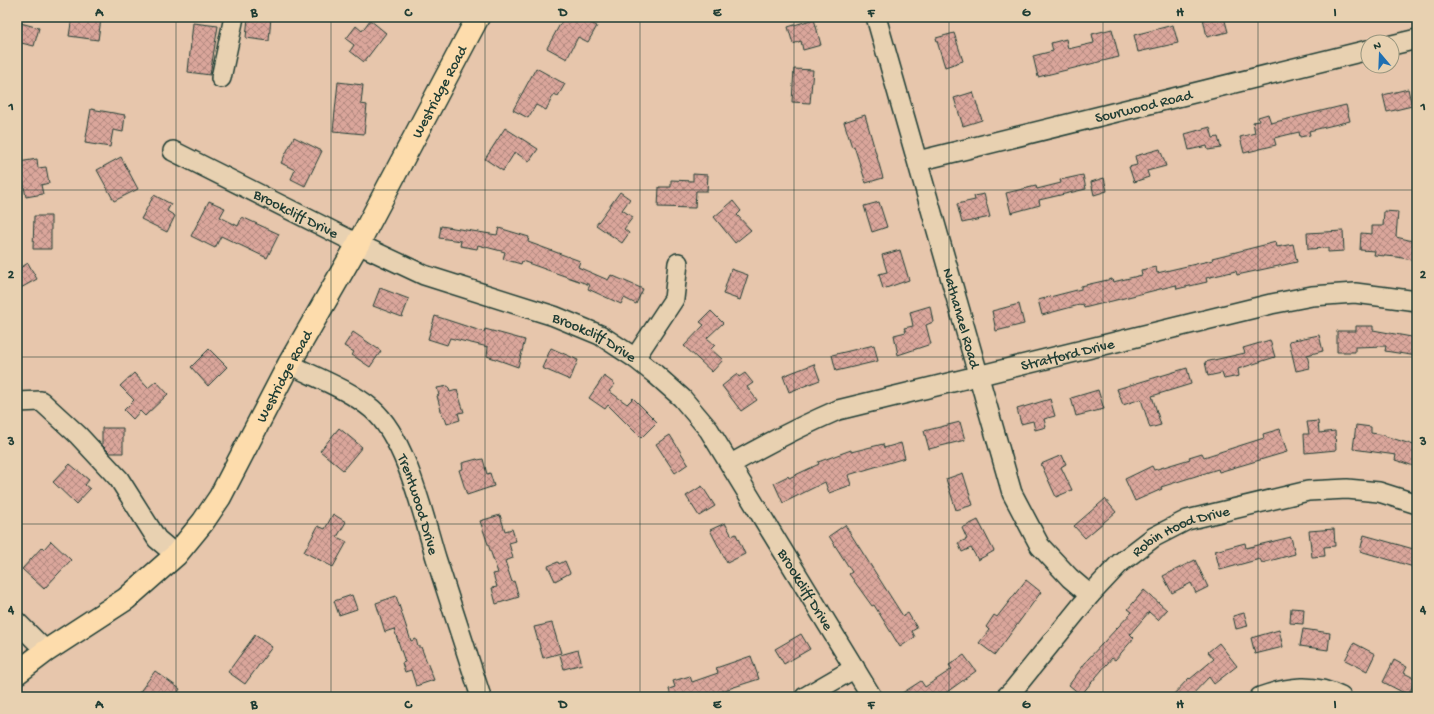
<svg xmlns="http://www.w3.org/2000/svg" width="1434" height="714" viewBox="0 0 1434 714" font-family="'Gochi Hand',sans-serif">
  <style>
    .building { fill: url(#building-cross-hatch); stroke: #1f3d34 }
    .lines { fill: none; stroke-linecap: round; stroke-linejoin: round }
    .minor-casing { stroke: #1f3d34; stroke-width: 22 }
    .major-casing { stroke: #1f3d34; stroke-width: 25 }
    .minor { stroke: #e8d1b1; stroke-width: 19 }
    .major { stroke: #fddcac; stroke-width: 22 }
    .grid { fill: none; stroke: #1f3d34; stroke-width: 1; stroke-opacity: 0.55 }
    .labels { text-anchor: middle; stroke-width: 3.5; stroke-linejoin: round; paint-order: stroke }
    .street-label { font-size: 15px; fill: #1f3d34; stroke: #e8d1b1 }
    .neatline { fill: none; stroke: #1f3d34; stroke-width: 1.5 }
    .grid-label { font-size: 13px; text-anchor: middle; font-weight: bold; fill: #1f3d34 }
  </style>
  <defs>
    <pattern id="building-cross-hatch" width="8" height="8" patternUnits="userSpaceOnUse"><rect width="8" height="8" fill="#daa69b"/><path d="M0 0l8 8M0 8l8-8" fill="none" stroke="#b0887f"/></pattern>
  </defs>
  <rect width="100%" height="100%" fill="#e7c6ac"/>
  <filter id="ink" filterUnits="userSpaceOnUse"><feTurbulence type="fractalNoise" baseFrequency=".025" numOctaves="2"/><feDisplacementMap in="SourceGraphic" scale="8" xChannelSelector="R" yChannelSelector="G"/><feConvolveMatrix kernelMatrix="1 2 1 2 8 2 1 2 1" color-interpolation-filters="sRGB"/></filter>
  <g filter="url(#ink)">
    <path class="building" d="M72,17L101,19L98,40L69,36Z
      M248,17H271L269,41L246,38Z
      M564,17H579L597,26L588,42L578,37L567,59L547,48Z
      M1209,17H1224L1228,32L1207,37L1203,18Z
      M814,19L821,45L803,50L801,41L793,44L788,27Z
      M370,20L386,33L364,62L350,51L354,45L346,39L356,26L362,31Z
      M17,22L39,28L34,46L17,42Z
      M193,23L218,26L210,75L188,72Z
      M1173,25L1178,43L1138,52L1134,35Z
      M1112,29L1119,57L1038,77L1033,56L1053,51L1051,43L1066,39L1068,49L1094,43L1092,34Z
      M954,33L963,61L945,67L936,38Z
      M536,68L565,84L558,96L554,94L546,110L536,105L528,118L513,110Z
      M794,69L813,70L810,103L792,102Z
      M338,82L363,85L361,104L367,105L364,134L333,131Z
      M1408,89L1412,106L1387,112L1383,95Z
      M973,92L982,120L963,126L954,98Z
      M1346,105L1350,121L1309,131L1310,135L1300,137L1299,132L1274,138L1276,145L1244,153L1240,137L1255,133L1253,122L1259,121L1258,117L1268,114L1271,123Z
      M91,109L125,115L123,132L113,130L110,147L85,143Z
      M865,115L883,178L866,183L854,146L852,147L844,122Z
      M1210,127L1213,138L1218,137L1221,148L1208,150L1207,146L1189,150L1185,134Z
      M505,128L538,149L529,162L515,152L503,171L485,159Z
      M294,137L322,151L305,186L291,179L295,170L281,163Z
      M1160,149L1166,166L1147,171L1149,177L1134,182L1129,167L1137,165L1135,156Z
      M121,157L138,189L114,201L97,170Z
      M37,159L38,168L46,167L49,183L41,185L43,194L26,197L19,162Z
      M693,174L708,175L707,191H696L695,208L658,207L659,187H671V180L693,181Z
      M1083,175L1086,189L1039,200L1040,205L1011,213L1006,193L1036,186L1037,189L1061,183L1060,180Z
      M1104,178L1107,191L1094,195L1091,182Z
      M620,192L630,199L622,210L633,217L624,229L629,233L622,243L596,225Z
      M984,194L990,217L962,223L957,204L975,200L974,196Z
      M154,195L171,204L167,211L175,216L167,232L141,219Z
      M209,201L225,208L220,217L238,226L242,217L279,234L267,258L221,236L215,248L191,236Z
      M733,201L741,211L737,215L751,230L735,243L714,217Z
      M879,202L887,227L872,232L864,206Z
      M1384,211L1398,212L1396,237L1417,242V261L1397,257L1374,255L1375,251L1360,250L1361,233L1372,234V226H1383Z
      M34,216H51V249H33Z
      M441,226L497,235L499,228L529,237L528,242L580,261L578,267L608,280L611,275L643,289L636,304L624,298L621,304L588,289L590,285L522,261L521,264L503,259L505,252L478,245L477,249L460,246L461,241L439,238Z
      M1343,231L1344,251L1328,252V248L1308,249L1307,233Z
      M1276,242L1277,247L1293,244L1297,262L1237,275L1236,271L1206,278L1207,282L1177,289L1176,285L1084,308L1083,304L1042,315L1038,300L1081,289V286L1112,279L1113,282L1142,275L1141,270L1156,267L1157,273L1213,260L1212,258Z
      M900,250L909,280L883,289L879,274L887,272L882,255Z
      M28,263L37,279L17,290V270Z
      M731,269L748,275L740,300L723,294Z
      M380,288L409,299L402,317L373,306Z
      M1019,304L1024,324L996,331L992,311Z
      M930,306L933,322L926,325L931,344L898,355L894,335L906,332L904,328L913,326L910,312Z
      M711,311L723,323L707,338L715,345L711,349L723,360L712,372L684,346L704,325L700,322Z
      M435,316L484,332L485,329L525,340L518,367L487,356L488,347L450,338L447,345L428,339Z
      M1356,326H1373V330L1417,338V356L1385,351L1386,346L1355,347V352H1337V331H1356Z
      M353,332L381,351L370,367L352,355L354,352L344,346Z
      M1319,335L1323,351L1307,355L1310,368L1296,371L1289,341Z
      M1270,340L1275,357L1238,369L1239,376L1224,379L1222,373L1208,376L1205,362L1245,353L1243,348Z
      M874,345L878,361L836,371L832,355Z
      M551,348L578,360L570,380L542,368Z
      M209,349L227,367L208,386L191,367Z
      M814,364L820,380L789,392L783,376Z
      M1187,368L1191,384L1152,396L1161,425L1150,428L1141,399L1123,405L1117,389Z
      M134,373L148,388L156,381L168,394L145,416L140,411L133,419L124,410L134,400L120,386Z
      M745,373L753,383L747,387L757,400L741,411L722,386L737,374L739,377Z
      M604,376L615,384L609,391L627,404L633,398L657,422L641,438L608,405L605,409L589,398Z
      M448,386L450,392L457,390L464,412L458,413L460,420L447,424L445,418H443L437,396L439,395L437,388Z
      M1098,390L1104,409L1076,416L1071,398Z
      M1050,399L1055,416L1044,419L1046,427L1035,430L1033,421L1021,424L1017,409Z
      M1318,421L1319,433L1335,431L1336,450L1305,453L1304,434H1309L1307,422Z
      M960,422L965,440L929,449L924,431Z
      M1356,425L1371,427V433L1385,435V436L1417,446V467L1395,460L1396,455L1353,449Z
      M102,428H123V453H110L102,445Z
      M339,428L362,447L343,470L320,451Z
      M1280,429L1287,452L1219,472L1218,469L1161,487L1162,489L1135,501L1125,479L1152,466L1154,470L1190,459L1189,457L1202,453L1204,457L1264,438L1263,434Z
      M670,435L688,464L675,473L656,444Z
      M901,443L905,458L848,475L851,485L829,493L825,482L783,503L774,483L788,476L789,478L819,464L818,462L851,450V452L883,444L884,448Z
      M1062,455L1066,464L1061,467L1072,490L1056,497L1041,464Z
      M477,459L478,460L483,459L487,474L490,473L494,486L467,495L459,470L463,469L462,463Z
      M70,464L89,480L85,485L90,489L76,504L53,482Z
      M963,473L973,505L956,510L946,479Z
      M702,486L715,506L699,516L686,496Z
      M1105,499L1116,512L1085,538L1074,526Z
      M333,514L346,522L337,537L347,542L333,567L304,552L318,526L325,529Z
      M500,515L505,531L512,529L516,541L509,543L513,558L505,561L512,582L514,581L519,597L496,604L492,588L497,587L493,574L498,573L480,521Z
      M978,520L994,551L978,560L971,548L962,552L958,543L967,539L962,528Z
      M725,523L732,536L736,534L745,554L727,563L710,530Z
      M845,525L903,616L908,613L917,628L912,631L915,637L900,647L874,605L872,606L849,574L852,572L829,536Z
      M1334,529L1335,546L1324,547L1325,556L1312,557L1309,531Z
      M1364,535L1417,550V568L1360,551Z
      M1291,537L1295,554L1262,563L1260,559L1220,570L1215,551L1245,543L1246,548Z
      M51,541L71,560L44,589L22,569L42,547L44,549Z
      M1195,560L1208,587L1196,593L1191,583L1172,593L1163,576Z
      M565,561L570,573L555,581L548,566L558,562L559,564Z
      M1026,580L1041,592L995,655L979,643L989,630L986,627L994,615L997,617Z
      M1144,590L1167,610L1158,620L1149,612L1130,634L1134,638L1115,660L1112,658L1081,695L1069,685L1088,659L1132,612L1128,609Z
      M352,595L357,609L339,615L334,601Z
      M396,596L411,641L416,639L418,647H421L434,680L416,686L411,670L405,672L402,663L405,662L394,629L385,632L376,603Z
      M1291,608L1304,609L1303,624L1290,623Z
      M1244,613L1248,626L1236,629L1233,616Z
      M552,623L561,653L543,658L534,627Z
      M1303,629L1330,633L1328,650L1300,646Z
      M1279,630L1283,647L1255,654L1251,638Z
      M801,634L810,649L784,664L775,649Z
      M255,635L272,647L245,684L228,672Z
      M1219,643L1237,666L1214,684L1209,677L1190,697H1171L1189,678L1190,679L1214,659L1208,652Z
      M1354,643L1375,654L1367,671L1345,660Z
      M578,650L582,664L564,669L560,655Z
      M964,655L976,671L940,697H896L921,681L925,687L952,669L949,665Z
      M751,656L759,679L703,697H671L669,689L675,687L673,681L690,676L692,682L718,673L716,668Z
      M1394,660L1407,667L1404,673L1416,679L1408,695L1383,682Z
      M155,671L180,689L175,697H136Z"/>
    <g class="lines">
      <defs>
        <g id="minor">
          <path id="s1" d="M876,17L1012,493L1040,546L1070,578L1090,595"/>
          <path d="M1392,45L1417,39"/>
          <path d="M221,78L234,17"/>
          <path id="s2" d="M173,151L358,244L424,275L554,316L600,335L635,358L655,374L682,398L709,430L872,697"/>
          <path id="s3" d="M918,161L1368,50"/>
          <path d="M635,358L674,299L678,263"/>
          <path id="s4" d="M289,364C317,378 348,389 372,409C406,438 423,515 436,558C451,604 466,651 481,697"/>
          <path d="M17,402L41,401L78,435L119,479L157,539L176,555"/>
          <path id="s5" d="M731,464C766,444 801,426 838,410L1271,304L1312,296L1355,293L1417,301"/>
          <path d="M17,622L46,651"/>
          <path d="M805,697L855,668"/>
          <path id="s6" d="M1006,697L1014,689L1090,595L1120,563L1154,537L1187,520L1308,491L1347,489L1379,492L1417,504"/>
          <path d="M1260,697C1288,687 1314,683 1341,697"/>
        </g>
        <g id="major">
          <path id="s7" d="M17,673L46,651L126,599L176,555L203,522L220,497L289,364L358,244L478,17"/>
        </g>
      </defs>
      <use href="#minor" class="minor-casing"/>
      <use href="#major" class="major-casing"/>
      <use href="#minor" class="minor"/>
      <use href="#major" class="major"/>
    </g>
  </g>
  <path class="grid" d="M176,17V697M331,17V697M485,17V697M640,17V697M794,17V697M949,17V697M1103,17V697M1258,17V697M17,190H1417M17,357H1417M17,524H1417"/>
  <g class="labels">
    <g class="street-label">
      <text dy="5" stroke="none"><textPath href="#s7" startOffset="732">Westridge Road</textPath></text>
      <text dy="5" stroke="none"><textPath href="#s3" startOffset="232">Sourwood Road</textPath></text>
      <text dy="5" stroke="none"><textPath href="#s2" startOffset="138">Brookcliff Drive</textPath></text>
      <text dy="5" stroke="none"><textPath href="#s1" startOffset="313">Nathanael Road</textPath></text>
      <text dy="5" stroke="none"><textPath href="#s2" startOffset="462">Brookcliff Drive</textPath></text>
      <text dy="5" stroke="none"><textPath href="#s5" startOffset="356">Stratford Drive</textPath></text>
      <text dy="5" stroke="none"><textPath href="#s7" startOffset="408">Westridge Road</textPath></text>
      <text dy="5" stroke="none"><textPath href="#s4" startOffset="202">Trentwood Drive</textPath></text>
      <text dy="5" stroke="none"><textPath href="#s6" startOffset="246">Robin Hood Drive</textPath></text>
      <text dy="5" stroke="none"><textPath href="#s2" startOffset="798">Brookcliff Drive</textPath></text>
    </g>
  </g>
  <rect width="1434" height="714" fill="none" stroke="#e8d1b1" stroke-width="44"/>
  <g transform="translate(1380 54) rotate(341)"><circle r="19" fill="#e8d1b1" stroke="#98967f"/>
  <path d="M0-3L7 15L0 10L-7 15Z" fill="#1f6fb2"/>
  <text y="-6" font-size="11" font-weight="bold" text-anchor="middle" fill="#1f3d34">N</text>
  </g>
  <rect x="22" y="22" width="1390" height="670" class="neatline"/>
  <g class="grid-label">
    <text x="99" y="16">A</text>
    <text x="254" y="16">B</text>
    <text x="408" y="16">C</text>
    <text x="563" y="16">D</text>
    <text x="717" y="16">E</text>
    <text x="871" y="16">F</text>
    <text x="1026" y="16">G</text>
    <text x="1180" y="16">H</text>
    <text x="1335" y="16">I</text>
    <text x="11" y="110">1</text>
    <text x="1423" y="110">1</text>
    <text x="11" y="278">2</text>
    <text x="1423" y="278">2</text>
    <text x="11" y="445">3</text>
    <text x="1423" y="445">3</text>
    <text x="11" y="613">4</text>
    <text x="1423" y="613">4</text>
    <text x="99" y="708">A</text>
    <text x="254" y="708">B</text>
    <text x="408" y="708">C</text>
    <text x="563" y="708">D</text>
    <text x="717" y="708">E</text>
    <text x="871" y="708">F</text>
    <text x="1026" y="708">G</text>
    <text x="1180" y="708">H</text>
    <text x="1335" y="708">I</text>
  </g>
</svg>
